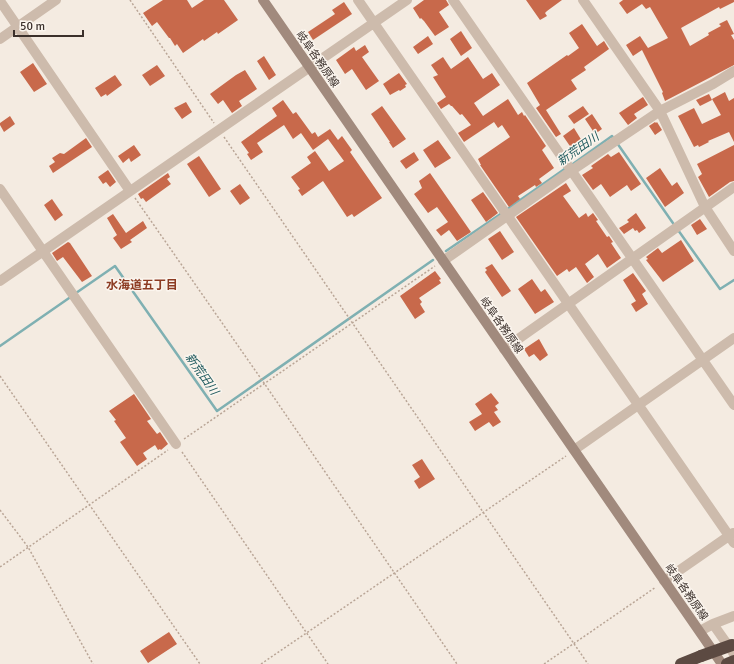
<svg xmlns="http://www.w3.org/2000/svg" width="734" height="664" viewBox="0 0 734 664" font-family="Signika,'Noto Sans JP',sans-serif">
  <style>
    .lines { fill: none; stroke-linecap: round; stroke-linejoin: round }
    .stream { stroke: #7fb0b2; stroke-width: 2.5 }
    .building { fill: #c8694b }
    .path { stroke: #b9a596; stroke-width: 1.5; stroke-dasharray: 2 2; stroke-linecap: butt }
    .street { stroke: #cdbbac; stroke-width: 10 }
    .secondary { stroke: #a18a7d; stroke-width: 10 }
    .highway { stroke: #5c4a42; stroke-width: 12 }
    .highway-bridge { stroke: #5c4a42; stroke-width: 12 }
    .labels { text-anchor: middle; stroke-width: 3; stroke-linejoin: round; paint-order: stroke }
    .street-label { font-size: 11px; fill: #3b302b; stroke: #fbf5ee }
    .water-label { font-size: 12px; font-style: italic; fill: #1f5a5e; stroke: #fbf5ee }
    .neighbourhood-label { font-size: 12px; font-weight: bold; fill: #8c3b22; stroke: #fbf5ee }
  </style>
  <rect width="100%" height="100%" fill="#f4ebe1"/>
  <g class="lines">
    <path class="stream" d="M617,143L675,226
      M570,166L612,136L614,139
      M506,210L566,168
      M678,230L720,289L734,280
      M446,251L502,213
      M76,293L115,266L217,411L433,260
      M0,346L72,296"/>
  </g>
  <path class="building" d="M163,0H187L192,8L204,0H224L238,20L218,34L217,32L204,41L203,39L183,53L177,44L175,46L170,38H169L157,22L152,26L143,13Z
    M424,0H446L449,5L439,12L449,27L435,36L424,21L421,18L420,19L413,8Z
    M526,0H562L547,11L545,13L547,16L540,20Z
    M623,0H734V2L720,9L719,7L681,28L690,46L709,35L708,33L721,26L719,24L727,20L734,34L731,35L734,40V65L665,101L662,93L663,92L642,50L633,56L626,45L640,36L648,48L668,38L650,7L646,9L642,4L627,14L619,3Z
    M344,2L352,14L313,40L308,32L335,14L332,10Z
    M582,24L597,46L604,41L609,49L584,67L586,70L571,80L577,89L546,110L561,134L556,137L536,108L540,105L527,83L567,55L568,56L579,48L569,33Z
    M461,31L472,48L461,56L450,39Z
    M428,36L433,44L418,54L413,47Z
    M365,45L369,52L362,57L379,81L366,90L352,69L345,74L336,60L354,47L356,51Z
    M264,56L276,75L269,80L257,61Z
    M443,57L451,69L468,57L483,79L492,73L500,85L474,103L483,116L508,99L518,115L522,112L524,116L525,115L546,146L542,150L554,168L539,179L542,183L536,187L535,185L518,196L520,199L509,207L480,165H481L478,159L510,137L502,125L498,128L494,122L464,142L458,133L471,125L462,114L460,115L452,106H451L449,104L441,109L437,103L446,97L433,77L438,75L431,65Z
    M33,63L47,84L34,92L20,72Z
    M157,65L165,76L150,86L142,75Z
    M245,70L257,89L239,101L242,106L232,113L223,100L218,104L210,94L236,75Z
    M399,73L407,84L405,85L406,87L400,91L399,90L390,95L383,84Z
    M115,75L122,85L107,96L106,94L101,97L95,88Z
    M725,92L729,101L734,98V142L729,132L708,141L709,142L699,147L698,145L694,147L678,116L694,108L702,124L721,115L712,99Z
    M709,94L712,100L700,106L696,100Z
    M643,97L648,105L634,114L637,118L628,125L619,113Z
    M283,100L293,114L296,112L312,134L315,132L318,137L330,129L338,140L342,136L352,150L350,152L382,198L354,217L352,214L347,217L323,181L302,196L298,190L300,189L291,177L311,163L307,157L315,151L329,171L344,161L328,139L313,150L301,133L293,139L284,125L257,143L263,152L251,160L247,154L249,153L241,142L277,116L272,108Z
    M186,102L192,112L182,119L174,108Z
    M382,106L406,139L393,148L389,142H390L371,114Z
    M583,106L589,114L574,124L568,116Z
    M592,114L602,129L595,134L585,119Z
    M10,116L15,124L4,132L0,125V123Z
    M655,122L656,123L657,122L662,130L655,135L649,126Z
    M574,128L582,141L581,142L583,146L574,152L563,136Z
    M86,138L92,147L53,173L49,166L55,162L52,158L60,153L64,154Z
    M438,140L451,158L435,168L423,150Z
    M134,145L141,155L131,162L129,158L123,163L118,156Z
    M734,145V181L730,182L709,197L698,177L702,174L697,164Z
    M414,152L419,160L406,169L400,161Z
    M619,152L641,184L631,191L627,185L610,197L601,184L593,190L582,175L593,168L591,166L608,154L611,157Z
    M199,156L221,189L209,197L187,164Z
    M660,168L672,186L677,182L684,193L665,207L646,178Z
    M108,170L116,182L110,187L106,182L103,184L98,177Z
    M168,173L170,177L167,179L171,184L146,202L143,198L141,199L138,194Z
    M430,173L471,232L457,241L449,230L441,236L436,230L448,222L437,207L428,213L414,194L422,188L419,181Z
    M566,183L571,191L563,196L579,218L586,213L588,217L593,213L598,220L596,221L607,237L609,236L613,242L611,243L621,258L607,268L598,254L585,264L594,277L587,283L576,267L569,272L567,269L557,276L516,217Z
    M240,184L250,198L240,205L230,191Z
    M483,192L498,213L486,222L471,200Z
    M52,199L63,215L55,221L44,205Z
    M636,213L646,228L639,233L637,230L635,231L633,228L624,234L619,228L629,222L627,220Z
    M113,214L126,233L143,221L147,228L130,240L132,242L121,249L113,238L117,235L107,218Z
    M700,219L707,229L697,235L691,225Z
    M500,231L514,252L502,260L488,239Z
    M681,240L694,261L663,282L646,260L648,259L646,257L658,248L662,253Z
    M68,242L70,243L92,276L82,282L63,257L57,261L52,253Z
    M492,264L511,291L502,297L485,272L487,270L485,268Z
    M435,271L441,279L439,280L441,283L419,298L422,302L420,304L425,312L415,319L400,296Z
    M633,273L646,291L642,294L648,304L636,312L631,304L636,301L623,280Z
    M532,279L541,292L545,289L554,302L535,314L518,289Z
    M539,339L548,355L540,361L534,354L529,357L524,349Z
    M491,393L499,403L495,406L498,410L494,412L501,422L493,427L489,422L475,431L469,422L482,414L475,404Z
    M134,394L151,419L147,421L157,434L160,432L168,444L161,450L160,449L158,450L155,445L143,453L147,459L137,466L120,442L126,438L114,421L116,420L109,411Z
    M422,459L435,479L419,489L414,481L420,477L412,465Z
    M169,632L177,644L148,663L140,651Z"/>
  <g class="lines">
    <path class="path" d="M130,0L214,123
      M224,137L588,664
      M135,198L264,383L457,664
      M0,376L200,664
      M184,439L435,266
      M182,452L328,664
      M0,510L28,547L93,664
      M0,567L168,450
      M261,664L566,456
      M544,664L656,587"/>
    <path class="street" d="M358,0L734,543
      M453,0L734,405
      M583,0L660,111L705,207L734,251
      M0,1L130,191
      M0,39L56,0
      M0,189L176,444
      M443,261L571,171L660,111L713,84L734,71
      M0,281L407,0
      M504,349L734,187
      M574,450L734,338
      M664,581L733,533
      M713,624L734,654
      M700,631L713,624L734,616"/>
    <path class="secondary" d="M263,0L722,664"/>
    <path class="highway" d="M681,664L701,656
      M727,664L734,661"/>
    <path class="highway-bridge" d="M701,656L732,645"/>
  </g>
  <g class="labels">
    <g class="street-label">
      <text transform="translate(318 59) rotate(55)" y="4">岐阜各務原線</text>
      <text transform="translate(502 325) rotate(55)" y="4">岐阜各務原線</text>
      <text transform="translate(687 592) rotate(55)" y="4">岐阜各務原線</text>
    </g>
    <g class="water-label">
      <text transform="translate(578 149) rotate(-35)" y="4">新荒田川</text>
      <text transform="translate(202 374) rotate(55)" y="4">新荒田川</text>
    </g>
    <g class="neighbourhood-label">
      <text x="142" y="289">水海道五丁目</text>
    </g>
  </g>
  <path d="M14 30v6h69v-6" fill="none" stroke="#3b302b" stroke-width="2"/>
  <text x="20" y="30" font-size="12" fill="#3b302b" stroke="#fbf5ee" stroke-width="3" paint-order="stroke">50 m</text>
</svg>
